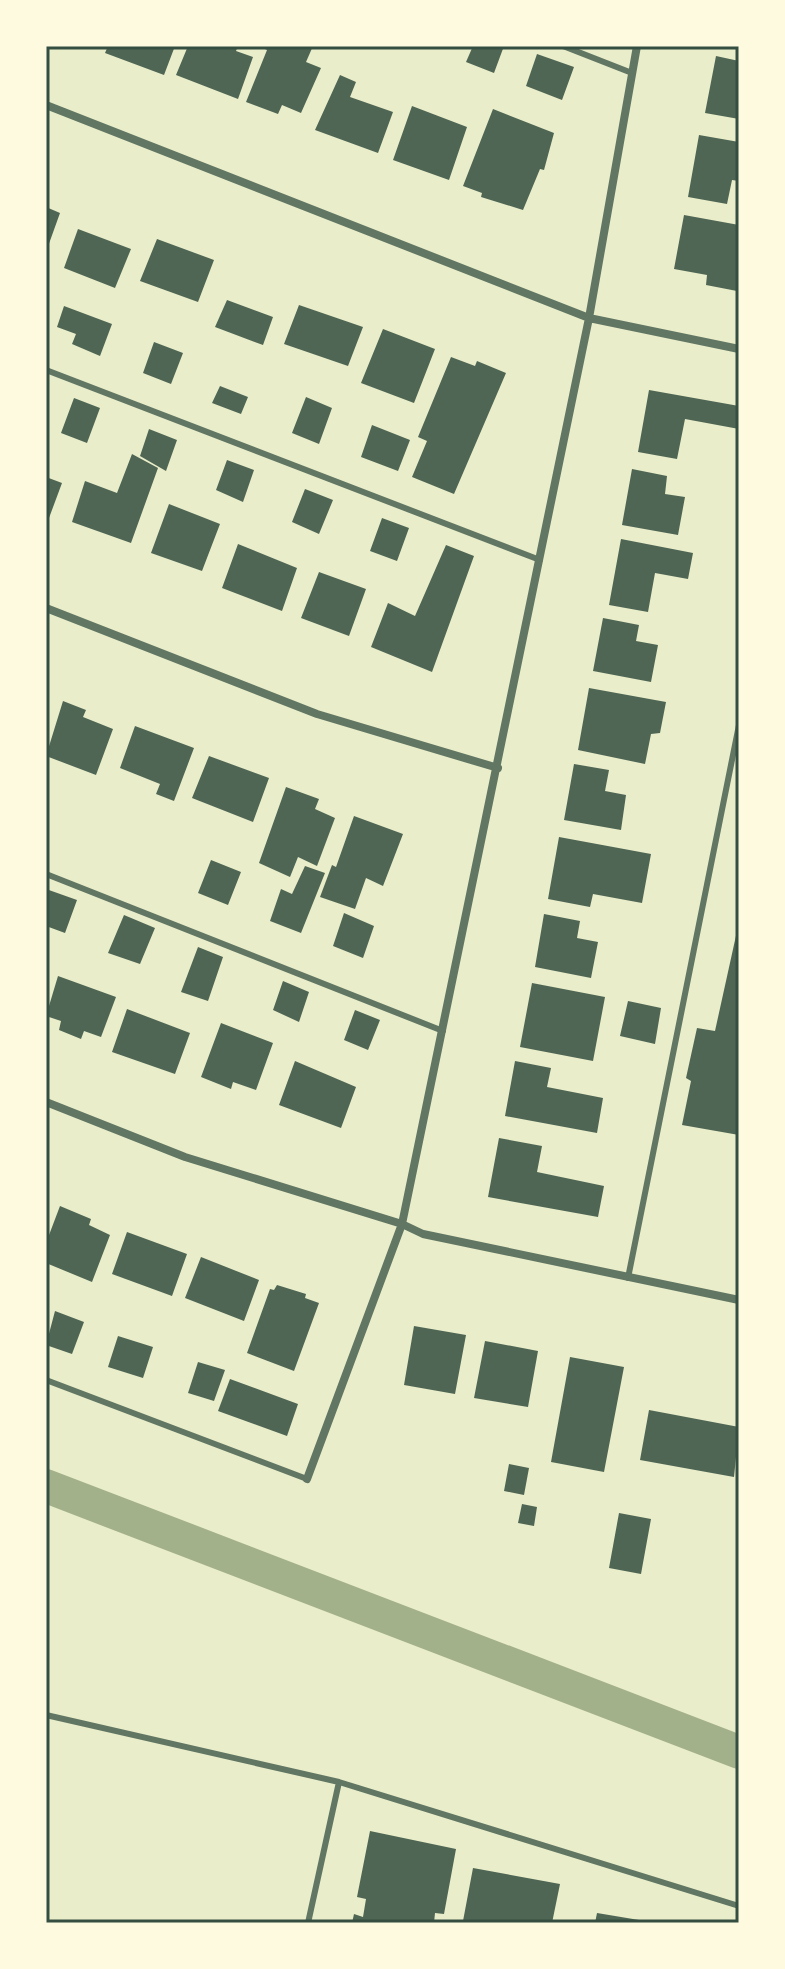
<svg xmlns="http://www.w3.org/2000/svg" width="785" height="1969" viewBox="0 0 785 1969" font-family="'Source Serif 4',serif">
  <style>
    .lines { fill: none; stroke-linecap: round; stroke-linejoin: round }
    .canal { stroke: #a3b18a; stroke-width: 34 }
    .building { fill: #4f6655 }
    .service { stroke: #617663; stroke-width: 6 }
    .minor { stroke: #617663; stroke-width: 8 }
    .neatline { fill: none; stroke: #344e41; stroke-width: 3 }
  </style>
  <rect width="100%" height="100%" fill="#e9edc9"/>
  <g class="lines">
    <path class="canal" d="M46,1486L739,1752"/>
  </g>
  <path class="building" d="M108,46H175L164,75L105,53Z
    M188,46H238L236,51L253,57L238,99L176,75Z
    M259,46H313L306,62L321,68L301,113L282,105L278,114L246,102L267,50Z
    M473,46H504L494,73L466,62Z
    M537,54L574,67L562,100L526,86Z
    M716,56L739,61V119L705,113Z
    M340,75L356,82L350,97L393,112L378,153L315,130Z
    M412,106L467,127L449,180L393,160Z
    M493,109L554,133L544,170L540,169L523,210L481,197L482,193L463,186Z
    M699,135L739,142V181L732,180L727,204L688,197Z
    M46,207L60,213L46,252Z
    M684,215L739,225L737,291L706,285L707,275L674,269Z
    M78,229L131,249L115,288L64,268Z
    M157,239L214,260L198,302L140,281Z
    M227,300L273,317L263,345L215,327Z
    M299,305L363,327L348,366L284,344Z
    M64,306L112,324L100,356L72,344L76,334L57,327Z
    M383,329L435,349L414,403L361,383Z
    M154,342L183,353L171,384L143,373Z
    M451,357L475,366L477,361L506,373L454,494L412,477L427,441L418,437Z
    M220,386L248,397L241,414L212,403Z
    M649,390L739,406V429L685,419L677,459L638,452Z
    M306,397L332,408L319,444L292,433Z
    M74,398L100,408L87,443L61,433Z
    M372,425L410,440L398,471L361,457Z
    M149,429L177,440L166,471L140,456Z
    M132,454L158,468L131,543L72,522L85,481L117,493Z
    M227,460L254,470L243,502L216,490Z
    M632,469L667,476L665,494L685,497L678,535L622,525Z
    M46,477L62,483L49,518L46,516Z
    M305,489L333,500L319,534L292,522Z
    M169,504L220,524L202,571L151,553Z
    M382,518L409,528L397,561L370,551Z
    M621,539L693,553L688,579L655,573L648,612L609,605Z
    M238,544L297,568L282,611L222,588Z
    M446,545L474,556L432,672L371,647L388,603L415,616Z
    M319,572L366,589L349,636L301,618Z
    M603,618L639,625L636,641L658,645L651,682L593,671Z
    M589,688L666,702L660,733L651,734L645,764L578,750Z
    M63,701L86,710L83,717L113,729L96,775L46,756Z
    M135,726L194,748L174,801L156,794L160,784L120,768Z
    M209,756L269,778L253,822L192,798Z
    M574,764L609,770L605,791L626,795L621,830L564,820Z
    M286,787L319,799L315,809L335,818L317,866L298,857L290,877L259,863Z
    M354,816L403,834L383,886L366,878L355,909L320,897L332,865L336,867Z
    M559,837L651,854L642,903L593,894L590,907L548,899Z
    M211,860L241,872L228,905L198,893Z
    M305,866L325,873L301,933L270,921L281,889L292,894Z
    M46,889L77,900L65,933L46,926Z
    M344,913L374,926L363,958L333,946Z
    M544,914L580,921L577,938L598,942L591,978L535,967Z
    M124,915L155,928L140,964L108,953Z
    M739,922V1135L682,1125L691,1081L686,1078L697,1028L715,1031Z
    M198,947L223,957L208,1001L181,992Z
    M58,976L116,997L101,1037L84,1031L81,1039L59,1030L61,1021L46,1016Z
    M283,981L309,992L299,1022L273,1010Z
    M532,983L605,997L593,1061L520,1047Z
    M628,1001L661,1008L655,1044L620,1036Z
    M127,1009L190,1033L175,1074L112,1052Z
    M355,1010L380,1020L368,1050L344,1040Z
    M221,1023L273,1043L256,1090L233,1082L231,1089L201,1077Z
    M295,1061L356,1087L341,1128L279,1105Z
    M515,1061L551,1068L547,1087L603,1098L597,1133L505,1116Z
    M499,1138L542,1146L537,1172L604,1186L598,1217L488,1197Z
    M60,1206L91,1219L89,1225L110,1235L92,1282L46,1263V1243Z
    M127,1232L187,1254L172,1296L112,1274Z
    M201,1257L259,1280L244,1321L185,1298Z
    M277,1285L306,1294L305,1298L319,1303L294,1371L247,1353L270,1289L274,1290Z
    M55,1311L84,1322L72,1354L46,1345Z
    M414,1326L466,1335L455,1394L404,1385Z
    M118,1336L153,1347L143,1378L108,1367Z
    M485,1341L538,1351L528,1407L474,1398Z
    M570,1357L624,1367L604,1472L551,1462Z
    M198,1362L225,1370L214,1401L188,1393Z
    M230,1379L298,1404L287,1436L218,1411Z
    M649,1410L739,1427L734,1477L640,1460Z
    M509,1464L529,1468L524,1495L504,1491Z
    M522,1504L537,1507L534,1526L518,1523Z
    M619,1513L651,1519L641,1574L609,1568Z
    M370,1831L456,1849L444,1914L435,1913L434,1923H352L354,1914L363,1917L366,1899L357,1897Z
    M473,1868L560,1884L552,1923L463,1921Z
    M597,1913L645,1921V1923H595Z"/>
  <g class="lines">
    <path class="service" d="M563,46L632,73
      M46,370L540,560
      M46,874L443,1031
      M628,1278L739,725
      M46,1380L307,1479
      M46,1715L339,1782L739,1906
      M308,1923L339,1782"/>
    <path class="minor" d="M46,105L589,318L739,349
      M46,608L317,714L498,768
      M46,1102L185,1157L402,1224L423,1234L739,1300
      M307,1479L402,1224L589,318L637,46"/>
  </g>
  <rect width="785" height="1969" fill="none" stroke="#fefae0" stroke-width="96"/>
  <rect x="48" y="48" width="689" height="1873" class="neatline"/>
</svg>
